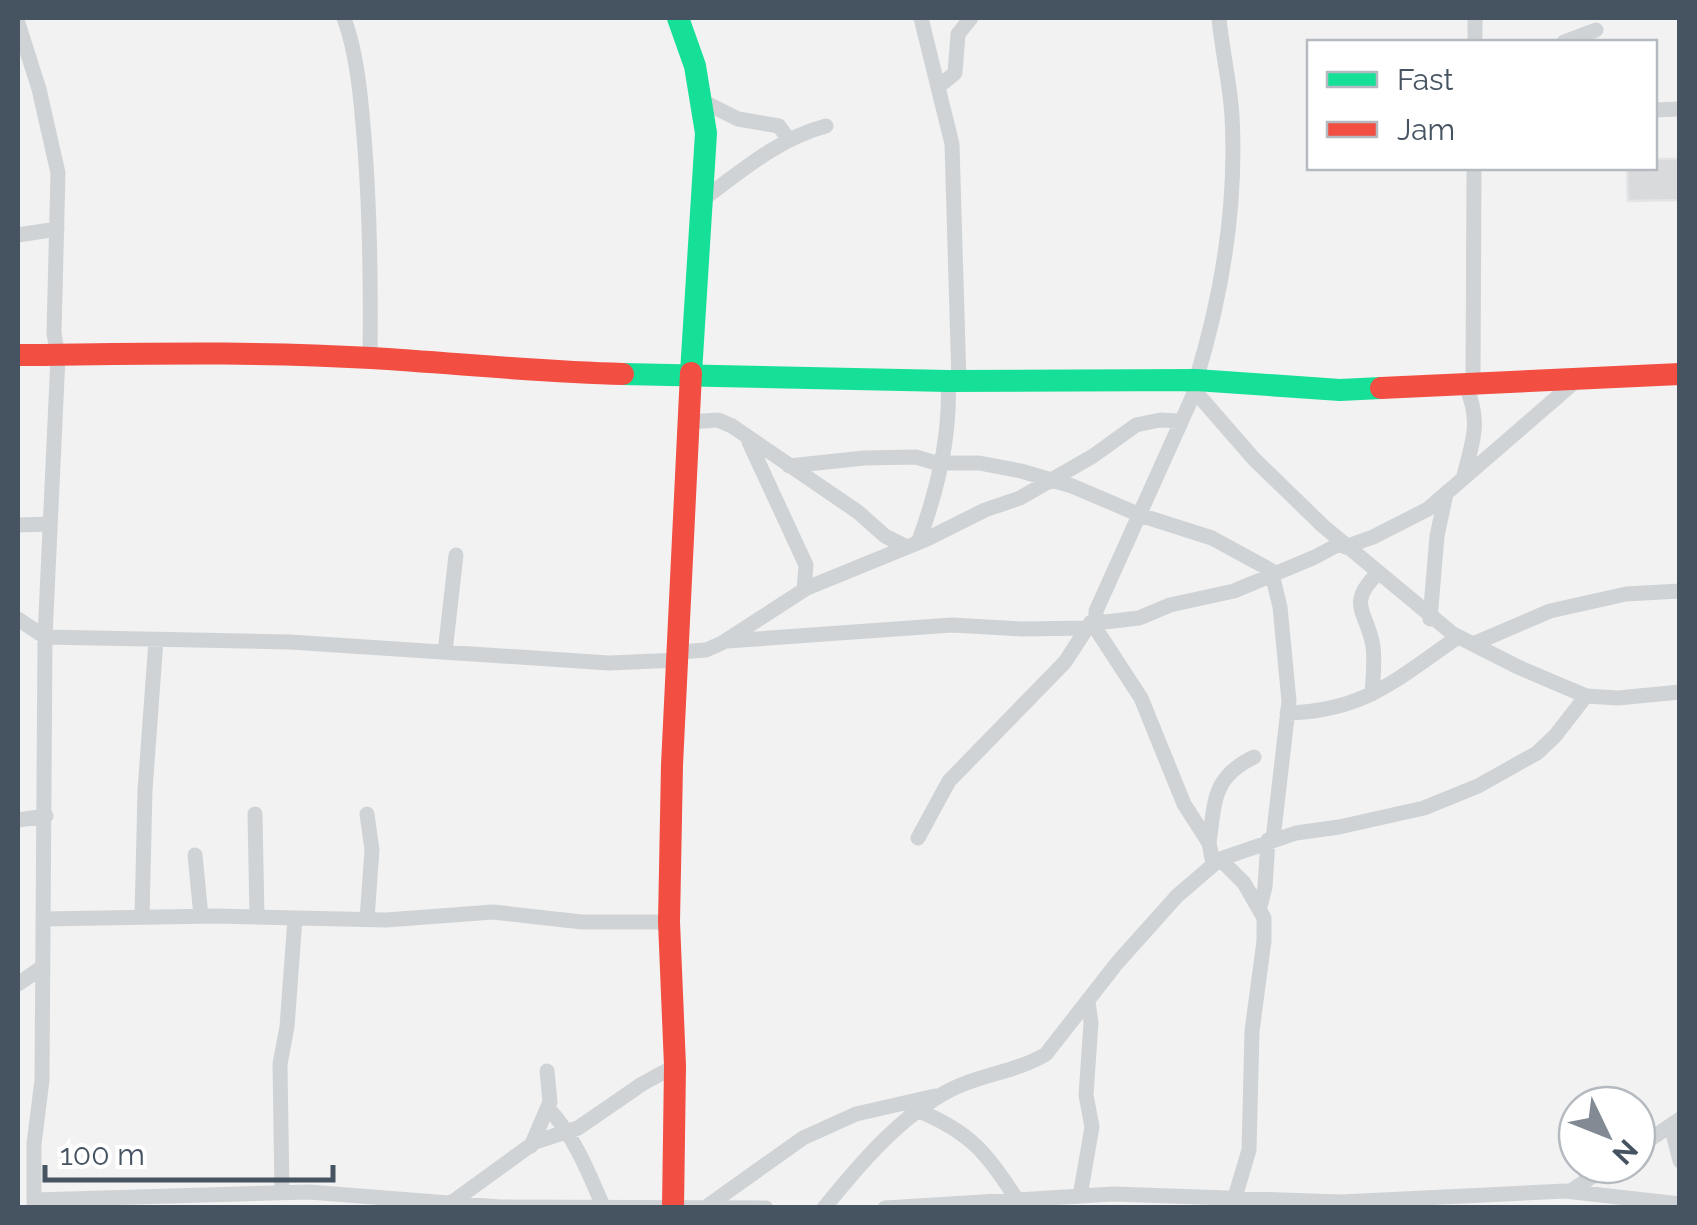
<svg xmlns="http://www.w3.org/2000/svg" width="1697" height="1225" viewBox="0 0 1697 1225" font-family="Raleway,sans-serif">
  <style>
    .building { fill: #d9dadc; stroke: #e3e4e5; stroke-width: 2.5 }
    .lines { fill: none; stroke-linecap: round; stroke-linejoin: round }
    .street { stroke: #d0d3d5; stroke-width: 15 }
    .fast { stroke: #16e098; stroke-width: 22 }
    .jam { stroke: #f24e42; stroke-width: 22 }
  </style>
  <rect width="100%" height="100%" fill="#f2f2f2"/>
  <path class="building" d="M1654,159H1680V200L1628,201L1627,168H1654Z"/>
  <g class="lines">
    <path class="street" d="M344,18C356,51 360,89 363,125C370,202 371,280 370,358
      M921,18L952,144L959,382
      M18,23L39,89L58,173L54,333L58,357L45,637L42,1080L34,1144V1208
      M1475,42V18
      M1564,42L1596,30
      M938,87L955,73L958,34L971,18
      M700,100L738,119L779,126L789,140
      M1654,110L1680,109
      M702,200C740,172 779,138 826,126
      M18,235L57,229
      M1196,380C1222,295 1237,206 1232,116C1230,83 1222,51 1219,18
      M1186,381L1254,459L1323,526L1453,634L1518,667L1586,696L1618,698L1680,692
      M1473,383L1474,168
      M1195,391L1096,611V629L1141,698L1184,804L1209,843L1213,864
      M689,422L718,420L732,426L858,512L885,536L907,547
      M749,442L806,565L804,590
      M789,466L864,458L916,457L936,463H979L1021,471L1072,486L1140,515L1212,538L1276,573
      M1464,475C1474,438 1481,420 1465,384
      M18,525L49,524
      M918,543C937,492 951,436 948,381
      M1345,547L1373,537L1428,509L1578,379
      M1272,574L1280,607L1289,701L1273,839
      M18,619L45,637L290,642L609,663L679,660
      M1430,619L1437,536L1446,494
      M1096,623L1139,618L1170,605L1234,591L1315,557L1341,543
      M728,641L952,625L1022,629L1088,628
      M1473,644L1550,611L1626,594L1680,591
      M445,652L456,555
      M679,652L706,650L722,643L807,588L927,539L985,510L1020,498L1093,456L1136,425L1160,420L1179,421
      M1372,694C1373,678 1375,662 1373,646C1367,611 1346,605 1377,574
      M1287,713C1365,711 1397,679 1458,637
      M255,814L257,917
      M18,820L46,816
      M918,838L949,781L1065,662L1091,622
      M1209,843C1215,802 1212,777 1254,757
      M195,855L201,916
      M1220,859L1244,883L1264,918V941L1252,1031L1249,1150L1235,1197
      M1260,907L1265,887L1268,840
      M142,917L145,790L156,640
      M43,919L216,916L386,920L493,912L582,922H669
      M367,919L372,850L367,814
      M18,984L41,968
      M548,1108C574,1136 588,1171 603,1206
      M919,1111C970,1132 988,1154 1017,1200
      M1671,1126L1680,1161
      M531,1146L550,1102L547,1071
      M1637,1148L1680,1119
      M1571,1191L1609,1165
      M282,1193L280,1064L287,1027L295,918
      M1080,1196L1092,1127L1086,1095L1091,1023L1088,1002
      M34,1200L309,1192L500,1207L766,1208
      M451,1203L535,1142L578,1128L642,1084L675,1066
      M706,1207L803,1138L856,1114L935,1096
      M824,1208C859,1165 900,1116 950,1090C980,1074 1017,1072 1046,1054L1117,963L1177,896L1220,859L1296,833L1339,827L1424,808L1478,786L1537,753L1555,736L1586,696
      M885,1208L1113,1194L1341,1202L1565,1191L1680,1204"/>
    <path class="fast" d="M678,18L695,66L706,133L691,373
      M623,374L948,381L1196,380L1340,390L1381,388"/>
    <path class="jam" d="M18,355C136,354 253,351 371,358C455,363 539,372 623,374
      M1381,388L1680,374
      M673,1208L675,1066L669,922L672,765L691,373"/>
  </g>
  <rect width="1697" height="1225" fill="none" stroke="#465361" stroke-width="40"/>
  <rect x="1307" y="40" width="350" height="130" fill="#ffffff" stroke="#b5bac0" stroke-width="2.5"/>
  <rect x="1327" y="72" width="50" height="15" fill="#16e098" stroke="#b5bac0" stroke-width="2.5"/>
  <text x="1397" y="90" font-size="30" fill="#465361">Fast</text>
  <rect x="1327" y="122" width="50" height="15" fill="#f24e42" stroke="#b5bac0" stroke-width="2.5"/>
  <text x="1397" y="140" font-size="30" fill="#465361">Jam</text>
  <g transform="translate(1607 1135) rotate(133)"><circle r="48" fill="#ffffff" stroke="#b5bac0" stroke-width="2.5"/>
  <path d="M0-8L18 38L0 25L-18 38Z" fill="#828b94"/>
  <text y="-15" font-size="28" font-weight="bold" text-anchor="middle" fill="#465361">N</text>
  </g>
  <path d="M45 1165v15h288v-15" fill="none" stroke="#465361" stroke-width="5"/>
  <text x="60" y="1165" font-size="30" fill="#465361" stroke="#ffffff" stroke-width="8" paint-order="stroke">100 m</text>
</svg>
